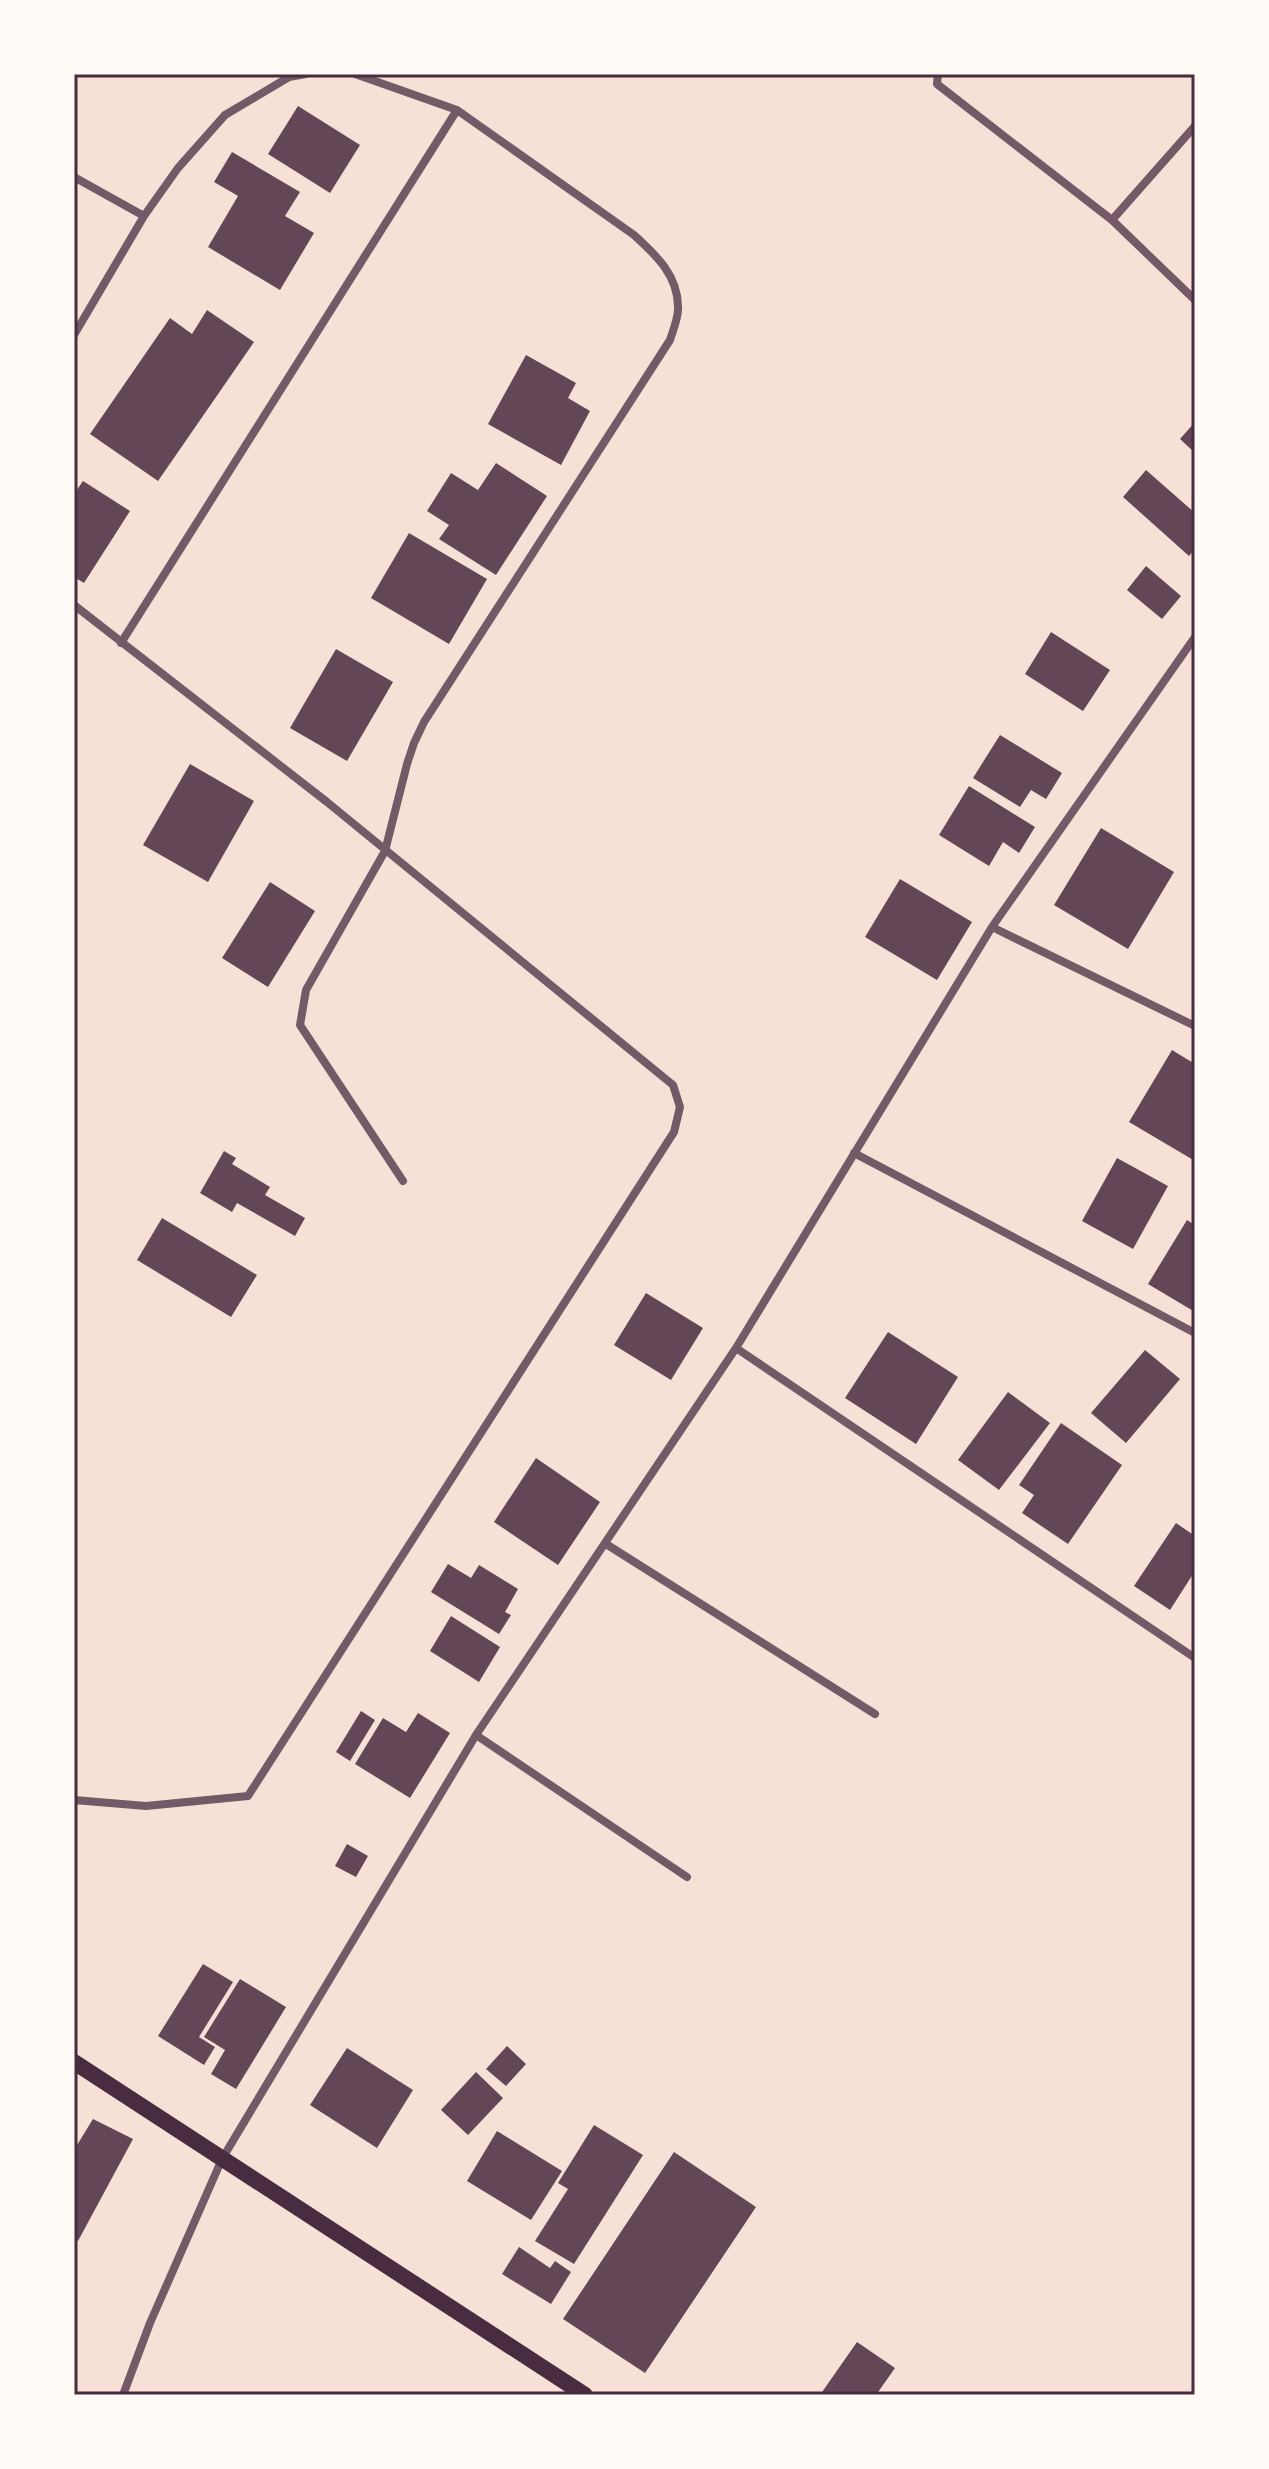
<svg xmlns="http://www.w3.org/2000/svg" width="1269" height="2469" viewBox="0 0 1269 2469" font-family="Jost,sans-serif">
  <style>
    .building { fill: #644757 }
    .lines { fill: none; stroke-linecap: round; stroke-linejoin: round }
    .minor { stroke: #755966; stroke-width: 8 }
    .secondary { stroke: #4a2c40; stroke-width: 16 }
    .neatline { fill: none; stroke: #4a2c40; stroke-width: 3 }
  </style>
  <rect width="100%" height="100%" fill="#f7e1d7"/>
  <path class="building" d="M298,106L360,145L330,193L268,154Z
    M232,152L300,192L285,216L314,233L280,290L208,247L238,196L214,182Z
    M207,310L254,342L158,481L90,434L170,318L192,334Z
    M526,355L576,383L568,398L590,411L561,465L488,424Z
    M1195,422V453L1180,439Z
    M496,463L547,496L496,575L439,539L449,525L427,511L451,473L478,490Z
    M1146,470L1195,513V549L1189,556L1123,497Z
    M83,481L130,511L84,583L74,577V494Z
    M409,533L487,579L449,644L371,598Z
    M1146,566L1181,596L1162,619L1127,590Z
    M1051,632L1110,670L1083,711L1025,674Z
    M336,649L393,682L347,761L290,728Z
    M1000,735L1062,773L1046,799L1031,790L1020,807L973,778Z
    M190,764L254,801L208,882L143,845Z
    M969,786L1035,827L1019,853L1003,842L989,866L939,835Z
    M1101,828L1174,872L1128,949L1054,905Z
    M900,879L972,922L937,980L865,937Z
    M270,882L315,911L268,987L222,958Z
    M1172,1050L1195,1064V1161L1129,1122Z
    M224,1151L236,1158L232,1164L270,1187L265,1195L305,1218L295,1236L237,1203L232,1212L200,1193Z
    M1117,1158L1168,1186L1133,1249L1082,1221Z
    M162,1218L257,1275L231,1317L137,1260Z
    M1187,1220L1195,1225V1312L1148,1284Z
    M646,1293L703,1328L671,1380L614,1345Z
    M888,1332L958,1377L916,1444L845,1398Z
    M1145,1350L1180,1379L1126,1443L1091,1413Z
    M1008,1392L1050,1423L999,1490L958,1460Z
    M1061,1423L1122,1465L1068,1544L1022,1513L1034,1495L1019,1485Z
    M536,1458L600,1502L558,1565L494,1522Z
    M1176,1523L1195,1536V1571L1170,1610L1134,1586Z
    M448,1564L471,1578L479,1565L518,1589L505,1612L511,1615L499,1634L431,1592Z
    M451,1616L500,1647L479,1682L430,1651Z
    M361,1711L375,1720L350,1761L336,1752Z
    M418,1713L450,1733L410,1798L355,1764L383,1718L406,1732Z
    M347,1844L368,1856L356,1877L335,1866Z
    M203,1964L233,1982L199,2037L215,2047L204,2065L158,2036Z
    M240,1979L286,2007L236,2089L211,2074L225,2050L204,2037Z
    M507,2046L526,2064L506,2086L486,2069Z
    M347,2048L413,2090L377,2148L310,2105Z
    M476,2072L503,2098L468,2135L441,2110Z
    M93,2119L133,2139L78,2241L74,2239V2150Z
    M594,2125L643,2155L574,2264L535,2241L568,2189L558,2183Z
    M497,2131L562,2171L531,2220L467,2181Z
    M674,2152L756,2207L645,2373L563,2319Z
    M519,2247L550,2268L555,2261L571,2272L551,2304L502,2274Z
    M857,2342L895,2368L876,2395H820Z"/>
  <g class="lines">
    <path class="minor" d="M355,74L457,110
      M938,74L937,84L1112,220L1195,300
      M74,177L144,216
      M1112,220L1195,126
      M74,335L144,216L178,168L225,115L289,77L306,74
      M74,605L327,802L673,1085L680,1107L674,1132L248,1796L146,1806L74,1800
      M121,643L457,110L634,235C656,255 679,276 678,309C678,319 673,330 670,340L424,722L414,743L407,764L385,851L306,990L300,1025L403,1181
      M992,927L1195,1026
      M854,1153L1195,1333
      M736,1348L1195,1658
      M606,1544L875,1714
      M476,1735L687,1877
      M123,2395L150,2323L222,2159L476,1735L736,1348L992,927L1195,637"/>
    <path class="secondary" d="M74,2062L585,2395"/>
  </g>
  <rect width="1269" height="2469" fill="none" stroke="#fffaf5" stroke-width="152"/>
  <rect x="76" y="76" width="1117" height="2317" class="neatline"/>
</svg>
